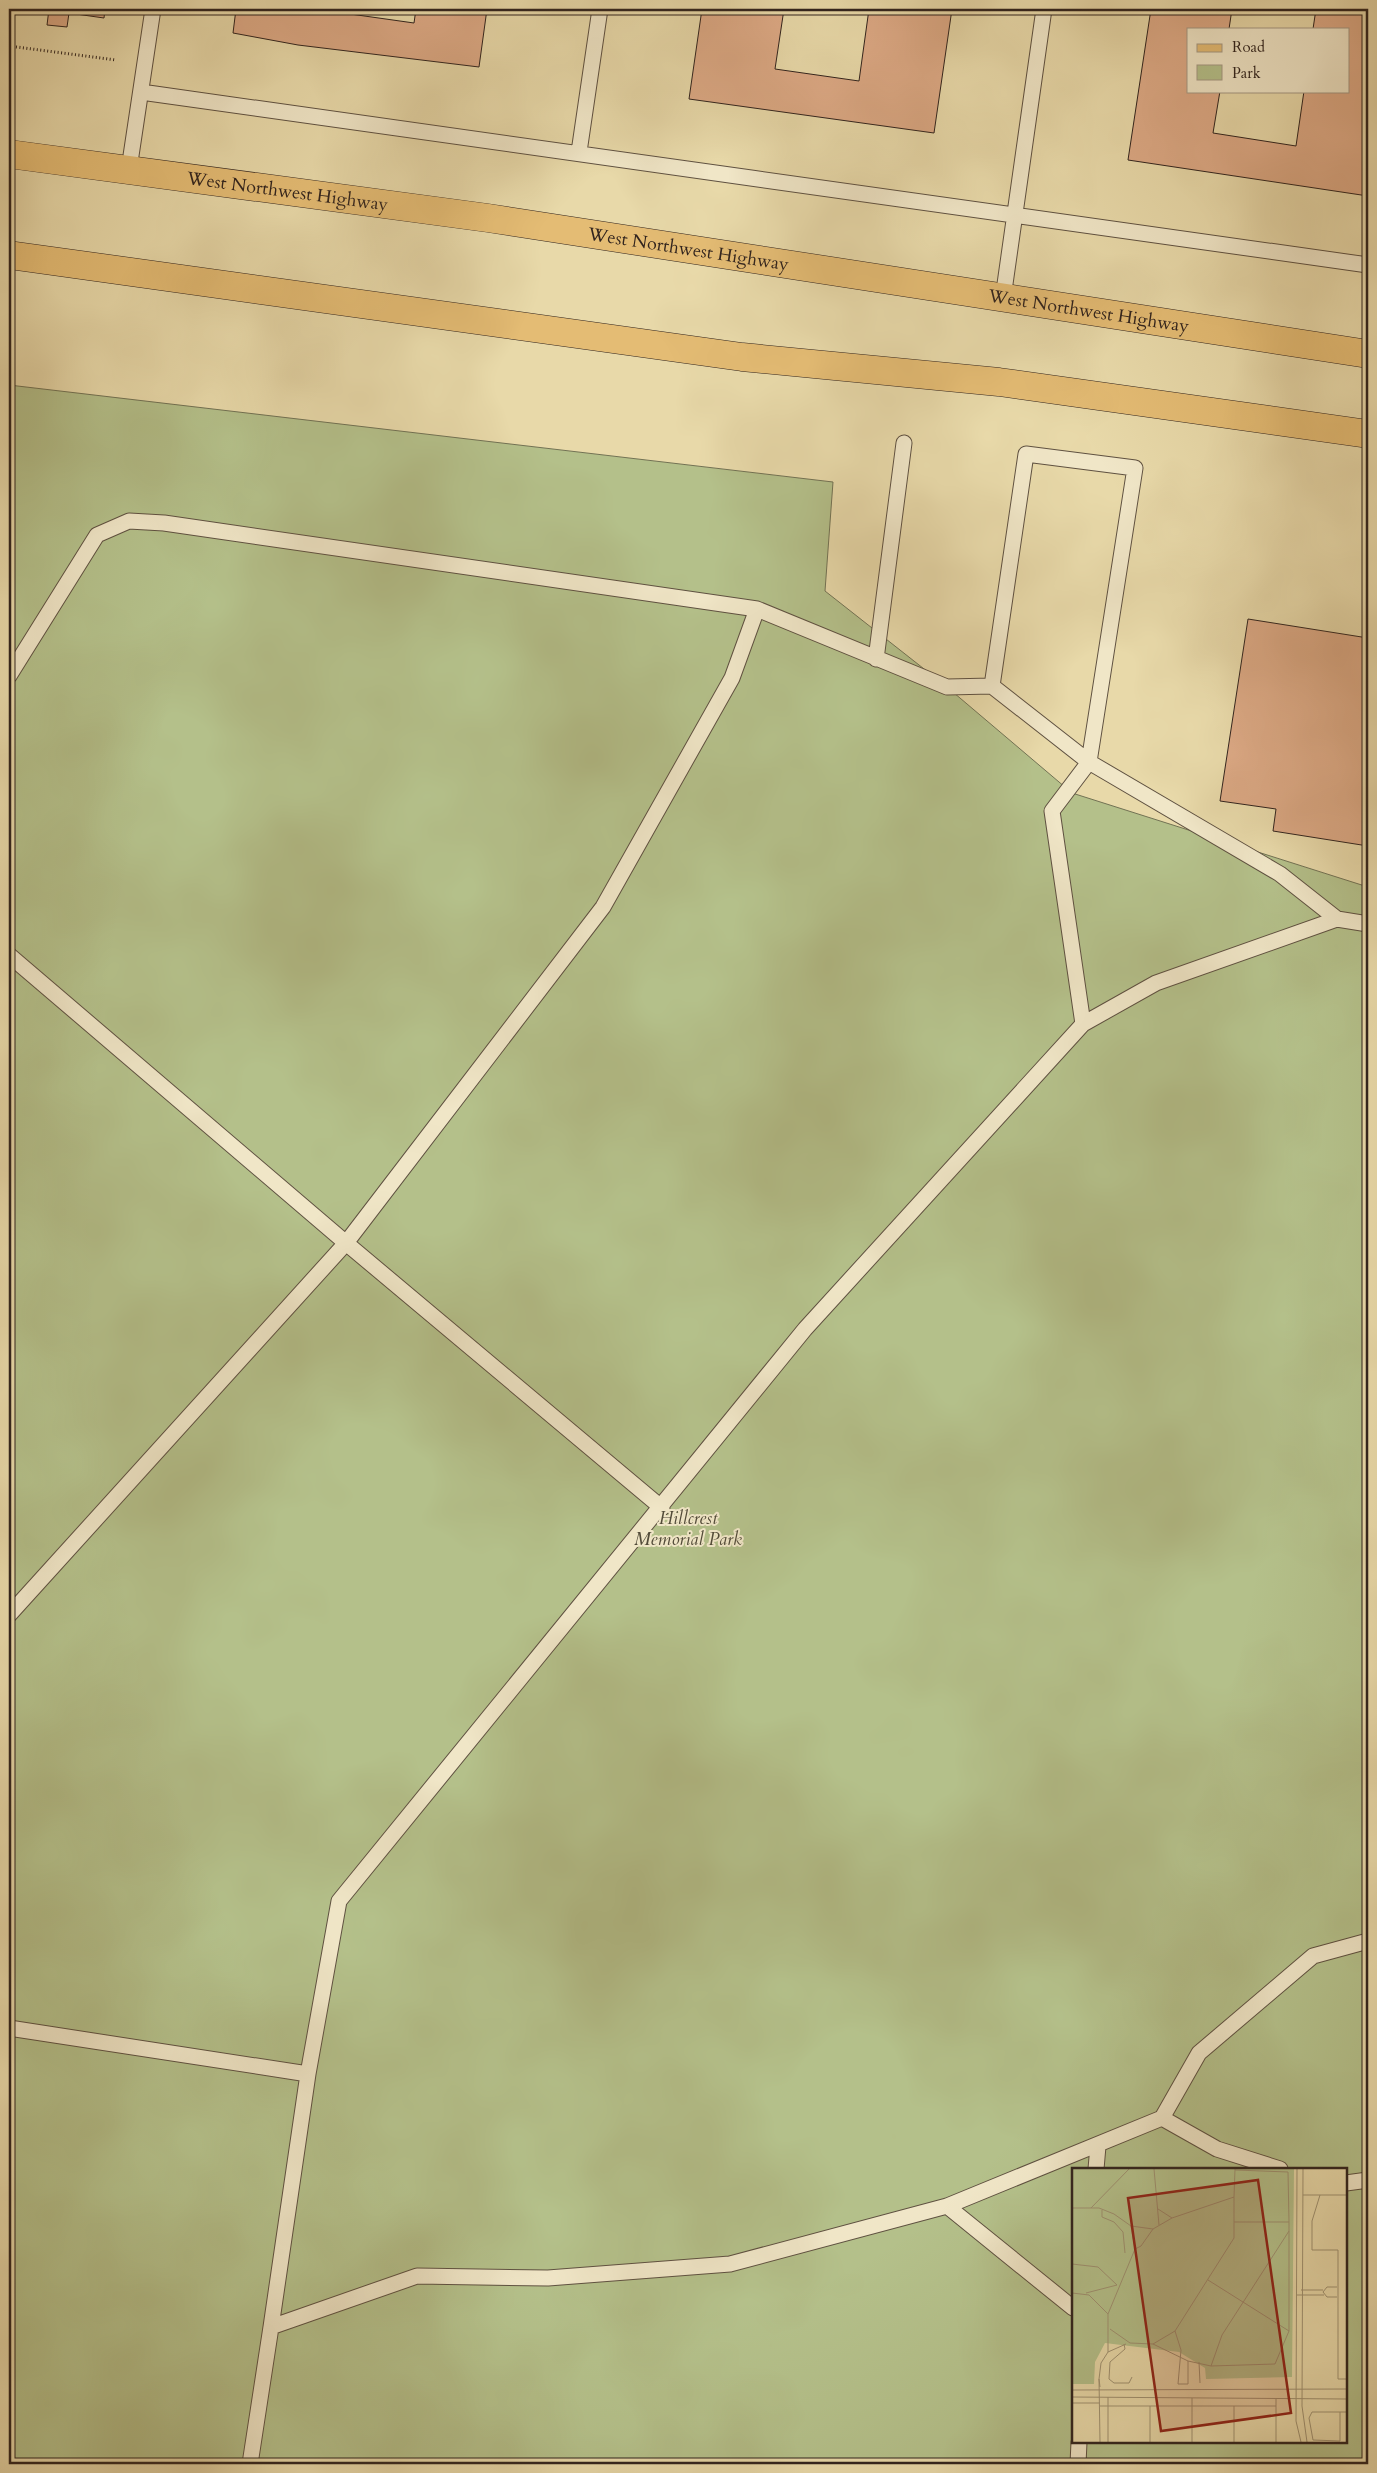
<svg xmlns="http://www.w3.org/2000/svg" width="1377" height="2473" viewBox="0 0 1377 2473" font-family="Cardo,serif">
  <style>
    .green { fill: #b4c08a; stroke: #727254; fill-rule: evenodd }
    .building { fill: #dca985; stroke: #31241e }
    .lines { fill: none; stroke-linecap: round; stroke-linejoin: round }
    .lane-casing { stroke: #5f5141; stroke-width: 17 }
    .primary-casing { stroke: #31241e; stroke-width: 29 }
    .path { stroke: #31241e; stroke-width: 3; stroke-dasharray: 1 2.5; stroke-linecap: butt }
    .lane { stroke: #f0e6c7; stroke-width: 15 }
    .primary { stroke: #e4bc74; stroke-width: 28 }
    .labels { text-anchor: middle; stroke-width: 4; stroke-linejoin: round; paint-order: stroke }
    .street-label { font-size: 18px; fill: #31241e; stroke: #f0e6c7 }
    .park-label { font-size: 18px; font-style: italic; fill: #524b39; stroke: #f0e6c7 }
    .inset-road { fill: none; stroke: #9f9171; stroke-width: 1 }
    .view { fill: #8f2418; fill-opacity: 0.15; stroke: #8f2418; stroke-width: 2.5 }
    .inset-edge { fill: none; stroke: #31241e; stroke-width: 2.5 }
  </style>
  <rect width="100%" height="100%" fill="#e8d9a9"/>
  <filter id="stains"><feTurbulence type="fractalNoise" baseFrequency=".004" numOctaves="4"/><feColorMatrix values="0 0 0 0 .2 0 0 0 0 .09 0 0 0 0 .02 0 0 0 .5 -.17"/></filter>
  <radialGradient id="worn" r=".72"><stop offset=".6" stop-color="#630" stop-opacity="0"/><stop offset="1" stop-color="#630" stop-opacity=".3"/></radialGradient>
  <path class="green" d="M9,385L833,482L825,591L947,687L1072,793L1368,887V2464H9ZM1073,2169H1346V2442H1073Z"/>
  <path class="building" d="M49,9H105L104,18L69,13L67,27L47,25Z
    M236,9H329V11L414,23L416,9H487L479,67L298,45L233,33Z
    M702,9H784L775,69L859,81L869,9H952L934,133L689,99Z
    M1151,9H1232L1229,29H1188V91H1220L1213,133L1296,146L1304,91H1348V29H1313L1316,9H1368V196L1128,160Z
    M1248,619L1368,638V846L1273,831L1276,809L1220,801Z"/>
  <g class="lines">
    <defs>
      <path id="lane" d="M141,92C550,148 959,209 1368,265
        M579,152L600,9
        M129,169L153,9
        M1003,298L1044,9
        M876,659L904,443
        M9,676L97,535L129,521L164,523L757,609L947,687L992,686L1089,762L1280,874L1337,919
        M992,686L1026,454L1135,468L1089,762L1052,811L1083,1024
        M9,955L346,1243L662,1508
        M9,1615L346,1243L603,907L732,678L757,609
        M9,2028L308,2074L271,2327
        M308,2074L339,1901L805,1329L1083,1024L1156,983L1337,919L1368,924
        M1162,2118L1217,2149L1280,2169
        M1096,2169L1098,2146
        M1346,2183L1368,2180
        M947,2206L1073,2308
        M250,2464L271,2327L417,2276L548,2278L730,2264L947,2206L1162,2118L1199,2053L1313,1956L1368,1941
        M1078,2464L1079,2442"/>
      <g id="primary">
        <path id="s1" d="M9,154L488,218L1368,354"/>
        <path d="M9,255L742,357L999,382L1368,434"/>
      </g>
    </defs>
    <use href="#lane" class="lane-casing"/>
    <use href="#primary" class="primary-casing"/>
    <path class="path" d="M9,46L116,60"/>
    <use href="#lane" class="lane"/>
    <use href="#primary" class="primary"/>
  </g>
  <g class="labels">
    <g class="street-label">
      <text dy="6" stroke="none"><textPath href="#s1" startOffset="281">West Northwest Highway</textPath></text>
      <text dy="6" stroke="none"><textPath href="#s1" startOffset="686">West Northwest Highway</textPath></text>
      <text dy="6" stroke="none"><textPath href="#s1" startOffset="1091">West Northwest Highway</textPath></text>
    </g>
    <g class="park-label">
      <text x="688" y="1524">Hillcrest<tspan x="688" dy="21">Memorial Park</tspan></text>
    </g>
  </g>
  <g transform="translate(1072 2168)">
    <rect width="275" height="275" fill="#e8d9a9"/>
    <path d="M0,1H222L220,209L134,211L133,200L107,184L33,175L23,194L22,216H0Z" fill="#b4c08a"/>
    <path class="inset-road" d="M82,1L87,57M225,1L224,253L229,274M231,1L230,238L235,274M231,27H275M248,27L240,53V82H266V211H275M162,29V54H217L216,4L163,2M0,40H27L42,46L59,58L63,81L36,146M19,40L57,1M86,41L100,50M30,42V49L42,54L51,64L53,85M59,58L81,61M63,81L69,78L81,61L100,50L162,29L163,1M0,96L26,99L45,117M136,112L217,163M229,122H251M0,125L17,127L36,146V184L29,195L27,211M14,125L45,117M225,127H252M265,129H255L251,124L255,119H265M38,161L58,175L81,176L103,163L162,70V54M103,163L109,182L106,216H116V193M52,176L53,181L38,194L37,211L42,215H57L60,209M81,176L116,193L139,198L203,196L217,163V63M36,184L54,176M127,194L128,215M139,198L150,167L217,63V54M28,219L27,211L28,274M0,222L275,221M0,229L275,231M36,229V274M0,235H28M28,238H204M78,238V274M268,244V273L241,272L237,250L240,244H275M120,274V230M162,274V238M204,274V231"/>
    <path class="view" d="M186,12L219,245L89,263L56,30Z"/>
    <rect width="275" height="275" class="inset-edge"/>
  </g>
  <rect width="1377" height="2473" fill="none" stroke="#e8d9a9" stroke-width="30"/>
  <rect x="10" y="10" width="1357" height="2453" fill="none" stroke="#31241e" stroke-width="2.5"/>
  <rect x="15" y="15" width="1347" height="2443" fill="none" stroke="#31241e"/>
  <rect x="1187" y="28" width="162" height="65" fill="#f0e6c7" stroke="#a49883"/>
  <rect x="1197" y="44" width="25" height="8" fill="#e4bc74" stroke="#a49883"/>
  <text x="1232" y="52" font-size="15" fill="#31241e">Road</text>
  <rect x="1197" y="65" width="25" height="15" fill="#b4c08a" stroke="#a49883"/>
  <text x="1232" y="78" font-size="15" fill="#31241e">Park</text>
  <rect width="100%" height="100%" filter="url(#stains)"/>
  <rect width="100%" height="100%" fill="url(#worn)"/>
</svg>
